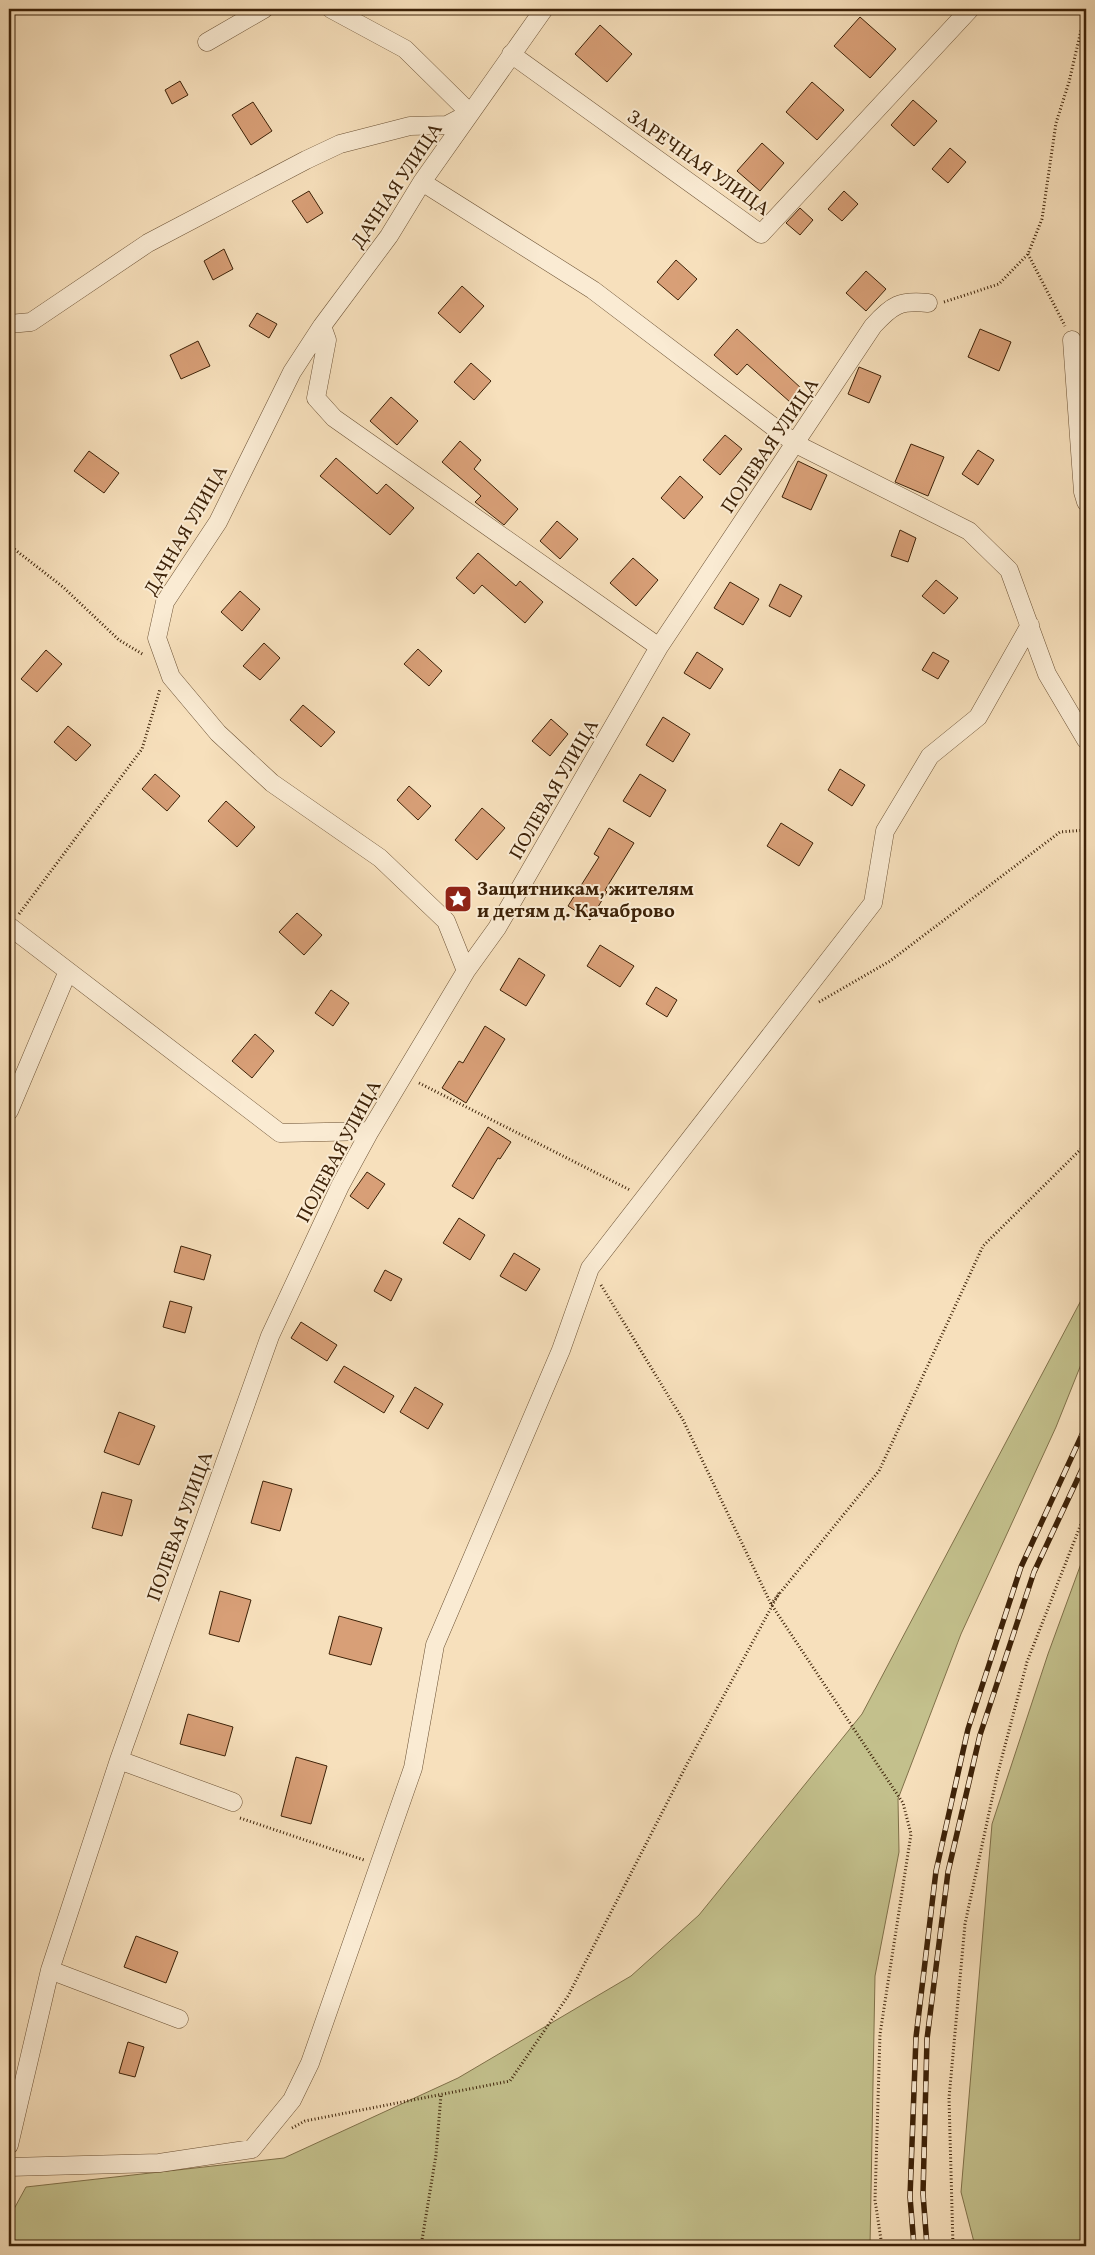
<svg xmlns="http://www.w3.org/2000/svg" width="1095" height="2255" viewBox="0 0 1095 2255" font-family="Vollkorn,serif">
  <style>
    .green { fill: #c3c08c; stroke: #80714a }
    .building { fill: #d89f77; stroke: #3d2208 }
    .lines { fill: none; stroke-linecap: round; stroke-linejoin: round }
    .minor-casing { stroke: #6c5235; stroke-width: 19 }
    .path { stroke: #3d2208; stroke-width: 3; stroke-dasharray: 1 2.5; stroke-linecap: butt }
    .minor { stroke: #faebd3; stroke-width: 18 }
    .rail-casing { stroke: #3d2208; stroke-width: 5.5 }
    .rail { stroke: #faebd3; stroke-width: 4; stroke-dasharray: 11; stroke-linecap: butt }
    .labels { text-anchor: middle; stroke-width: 4; stroke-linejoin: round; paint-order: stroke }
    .street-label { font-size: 19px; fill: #3d2208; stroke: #faebd3 }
    .poi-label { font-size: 19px; font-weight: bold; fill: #3d2208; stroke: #faebd3; text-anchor: start }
  </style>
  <rect width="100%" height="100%" fill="#f7e0bc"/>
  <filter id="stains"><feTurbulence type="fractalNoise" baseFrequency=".004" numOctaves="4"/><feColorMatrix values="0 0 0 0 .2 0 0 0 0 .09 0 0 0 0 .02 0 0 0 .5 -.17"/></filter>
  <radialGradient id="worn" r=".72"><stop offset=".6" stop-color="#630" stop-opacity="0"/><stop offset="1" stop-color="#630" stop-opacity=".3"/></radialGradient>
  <path class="green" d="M1086,1291V1352L1056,1427L961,1634L898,1799L899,1852L875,1976L870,2246H9V2218L26,2187L284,2158L458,2078L631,1976L699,1915L862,1714Z
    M1086,1550V2246H975L961,2192L992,1824L1048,1654Z"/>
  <path class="building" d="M860,17L896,49L870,78L834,46Z
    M600,25L632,54L607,82L575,54Z
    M180,81L188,95L172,104L165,90Z
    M812,82L844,110L817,140L786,112Z
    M913,100L937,121L914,146L891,125Z
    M253,102L272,131L251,145L232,115Z
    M762,143L784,163L760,191L737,171Z
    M950,148L966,162L948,183L932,169Z
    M309,191L323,213L307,223L292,201Z
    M844,191L858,204L842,221L828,209Z
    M800,208L813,220L800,235L786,223Z
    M224,249L233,269L213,280L204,261Z
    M676,260L697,279L678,300L657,282Z
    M866,271L886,289L866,311L846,293Z
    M462,286L484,306L460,333L438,313Z
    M257,313L277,324L269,338L249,326Z
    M737,329L802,389L790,402L747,364L737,375L714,355Z
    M980,329L1011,342L999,371L968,357Z
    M198,341L210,366L181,379L170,355Z
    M471,363L491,381L474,400L454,382Z
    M859,367L881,376L869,403L848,394Z
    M391,397L418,421L397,445L370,421Z
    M725,435L742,449L720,475L703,460Z
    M460,441L481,460L474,469L518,509L504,525L475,502L481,496L442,462Z
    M911,444L944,457L928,496L895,482Z
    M978,450L994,460L978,485L962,474Z
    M89,451L119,473L104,493L74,471Z
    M336,458L377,494L386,484L414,508L390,535L320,476Z
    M798,461L827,475L811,510L782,497Z
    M680,476L703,497L684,519L661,498Z
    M557,521L578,539L560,559L540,541Z
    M900,530L916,538L908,562L891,556Z
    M478,553L516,586L520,581L543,602L525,623L482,585L474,594L456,578Z
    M633,558L658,580L636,606L610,583Z
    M936,580L958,598L944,614L922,596Z
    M730,582L759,599L743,625L714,608Z
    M780,584L802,596L790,617L769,606Z
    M240,591L260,609L242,631L221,612Z
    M264,643L280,658L260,680L243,666Z
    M418,649L442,671L429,686L404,664Z
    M46,650L62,664L37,692L21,679Z
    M697,652L723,669L710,689L684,673Z
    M933,652L949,661L938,679L922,670Z
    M303,705L335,732L321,747L290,720Z
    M663,717L690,734L673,762L646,745Z
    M551,719L568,734L550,756L532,741Z
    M68,726L91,745L76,761L54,742Z
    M840,769L865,785L852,806L828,790Z
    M155,774L180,796L167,811L142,789Z
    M640,774L666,790L650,817L623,801Z
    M409,786L431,806L418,820L397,800Z
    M226,801L255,827L237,847L208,821Z
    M482,808L505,828L477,860L455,840Z
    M781,823L813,843L799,866L767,846Z
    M609,828L634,843L605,890L607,892L590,920L568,906L599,857L594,854Z
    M297,913L322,935L304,955L279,932Z
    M600,945L634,966L620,987L587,966Z
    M519,958L545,975L526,1006L500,990Z
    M656,987L677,1000L667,1017L646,1004Z
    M331,990L349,1003L333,1026L315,1013Z
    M485,1026L505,1039L466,1103L442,1088L459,1061L463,1063Z
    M255,1034L274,1051L252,1078L232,1061Z
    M488,1127L511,1142L500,1159L498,1158L473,1199L452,1186Z
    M367,1172L385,1184L368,1209L350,1196Z
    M459,1218L485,1235L470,1260L443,1243Z
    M181,1246L211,1255L204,1280L174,1272Z
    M514,1253L540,1269L526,1291L500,1276Z
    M385,1270L402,1279L391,1301L374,1291Z
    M170,1301L192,1307L185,1333L163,1327Z
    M301,1322L337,1345L327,1361L291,1338Z
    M344,1366L394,1396L384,1413L334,1382Z
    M415,1387L443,1404L428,1429L400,1412Z
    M119,1412L155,1426L139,1465L104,1452Z
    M263,1481L292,1489L280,1531L251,1523Z
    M102,1492L132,1500L122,1536L92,1528Z
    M220,1591L251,1600L239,1642L209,1634Z
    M339,1616L382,1628L371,1665L329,1654Z
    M188,1714L233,1727L225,1756L180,1744Z
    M296,1757L327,1766L311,1824L281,1816Z
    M136,1936L178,1952L166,1983L124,1967Z
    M128,2042L144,2047L135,2077L119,2073Z"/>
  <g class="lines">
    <defs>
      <path id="minor" d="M207,42L264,9
        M511,54L761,234L970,9
        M422,182L593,290L796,444L969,531L1009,570L1047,674L1086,740
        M9,324L31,322L148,243L306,160L340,144L410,126L447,125L470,113L405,49L331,9
        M322,326L327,340L316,398L334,418L659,647
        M1072,340L1083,492L1086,502
        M9,926L280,1133L370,1131
        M466,971L446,921L380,858L272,783L218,733L171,677L157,638L165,602L218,522L292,372L322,326L389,236L422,182L544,9
        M9,1111L68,971
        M119,1760L233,1802
        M50,1970L179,2019
        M9,2145L50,1970L119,1760L270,1336L340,1186L370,1131L466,971L497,928L659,647L873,326C892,305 900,300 928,303
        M9,2167L159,2163L252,2149L292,2100L310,2063L413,1768L435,1645L561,1350L590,1268L873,903L885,831L930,756L978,717L1030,625"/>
    </defs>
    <use href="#minor" class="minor-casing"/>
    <path class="path" d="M1028,254L1065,326
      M944,302L999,284L1028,254L1042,219L1056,123L1069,82L1086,9
      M9,545L63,587L119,640L144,655
      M19,914L142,749L160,689
      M819,1002L890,961L1060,832L1086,830
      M419,1083L630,1190
      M601,1285L683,1420L771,1604L903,1803L911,1834L880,2034L875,2200L882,2246
      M771,1604L879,1471L983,1246L1086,1144
      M240,1818L364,1860
      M292,2128L305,2121L510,2081L568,1996L686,1766L779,1593
      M421,2246L436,2155L441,2095
      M953,2246L949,2098L965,1924L997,1776L1027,1662L1086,1511"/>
    <use href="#minor" class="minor"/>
    <defs>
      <path id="rail" d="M914,2246L910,2197L916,2037L936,1871L968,1729L1021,1567L1086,1426
        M927,2246L923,2194L927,2039L948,1872L980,1735L1034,1572L1086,1461"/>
    </defs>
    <use href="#rail" class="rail-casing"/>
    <use href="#rail" class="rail"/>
  </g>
  <defs>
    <symbol id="sight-square" viewBox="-11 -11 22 22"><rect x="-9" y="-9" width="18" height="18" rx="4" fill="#8f2418" stroke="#faebd3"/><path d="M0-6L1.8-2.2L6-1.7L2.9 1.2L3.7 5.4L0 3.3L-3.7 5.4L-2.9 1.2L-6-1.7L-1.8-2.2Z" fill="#fff"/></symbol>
  </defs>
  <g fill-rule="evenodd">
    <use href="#sight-square" x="442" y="883" width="32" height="32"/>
  </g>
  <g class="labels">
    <g class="street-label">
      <text transform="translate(699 162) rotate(35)" y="7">ЗАРЕЧНАЯ УЛИЦА</text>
      <text transform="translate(396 185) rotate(-56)" y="7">ДАЧНАЯ УЛИЦА</text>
      <text transform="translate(769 445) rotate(-56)" y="7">ПОЛЕВАЯ УЛИЦА</text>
      <text transform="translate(185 530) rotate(-60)" y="7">ДАЧНАЯ УЛИЦА</text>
      <text transform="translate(553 789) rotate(-60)" y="7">ПОЛЕВАЯ УЛИЦА</text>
      <text transform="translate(338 1151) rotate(-62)" y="7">ПОЛЕВАЯ УЛИЦА</text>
      <text transform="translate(179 1526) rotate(-70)" y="7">ПОЛЕВАЯ УЛИЦА</text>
    </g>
    <g class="poi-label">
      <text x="477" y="895">Защитникам, жителям<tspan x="477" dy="22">и детям д. Качаброво</tspan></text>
    </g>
  </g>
  <rect width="1095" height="2255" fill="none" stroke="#f7e0bc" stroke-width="30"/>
  <rect x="10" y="10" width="1075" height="2235" fill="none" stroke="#3d2208" stroke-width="2.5"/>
  <rect x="15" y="15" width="1065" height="2225" fill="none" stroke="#3d2208"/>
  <rect width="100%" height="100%" filter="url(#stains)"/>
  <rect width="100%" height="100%" fill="url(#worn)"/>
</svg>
